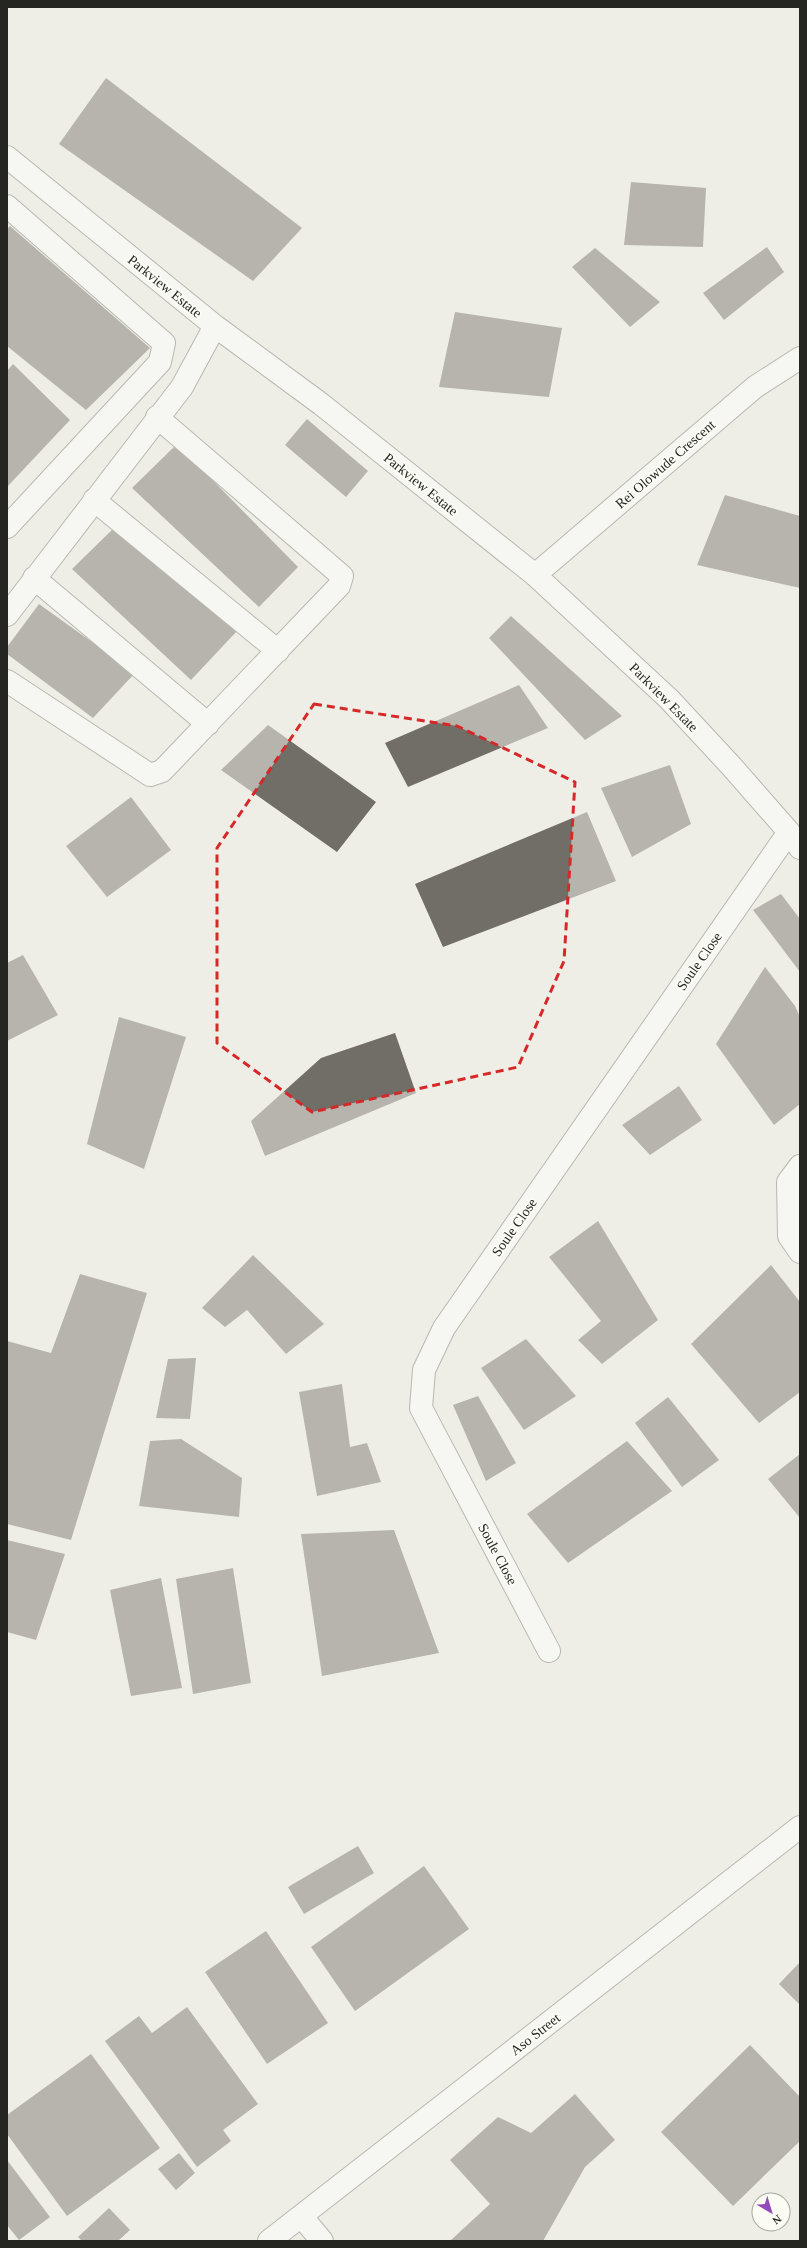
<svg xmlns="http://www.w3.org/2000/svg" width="807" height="2248" viewBox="0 0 807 2248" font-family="'Times New Roman',serif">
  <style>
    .building { fill: #716d67 }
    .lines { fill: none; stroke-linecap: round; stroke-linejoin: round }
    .minor-casing { stroke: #777770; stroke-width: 24 }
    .minor { stroke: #fff; stroke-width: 22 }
    .marked { fill: none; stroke: #d62828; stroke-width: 3; stroke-dasharray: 8 5; stroke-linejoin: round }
    .labels { text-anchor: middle; stroke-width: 4; stroke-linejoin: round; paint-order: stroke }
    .street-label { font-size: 14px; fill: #252522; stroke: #fbfcf4 }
  </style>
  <rect width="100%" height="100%" fill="#eeeee7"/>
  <path class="building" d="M106,78L302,228L253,281L59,144Z
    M631,182L706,188L703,247L624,245Z
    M10,226L150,348L86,410L7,346V229Z
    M767,247L784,272L724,320L703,293Z
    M595,248L660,302L630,327L572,267Z
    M455,312L562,328L549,397L439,387Z
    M13,364L70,420L7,487V371Z
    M307,419L368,471L346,497L285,445Z
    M177,444L298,567L259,607L132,488Z
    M725,495L800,516V588L697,565Z
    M117,525L238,630L191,680L72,569Z
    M39,604L135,673L93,718L7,654V647Z
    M511,616L622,716L585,740L489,638Z
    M519,685L548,728L408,787L385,743Z
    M268,725L376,802L337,852L221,770Z
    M670,765L691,824L632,857L601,788Z
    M131,797L171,850L107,897L66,846Z
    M587,812L616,881L443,947L415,884Z
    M781,894L800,919V972L753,910Z
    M23,955L58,1015L7,1041V963Z
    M765,967L795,1006L800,1017V1104L774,1125L716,1044Z
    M119,1017L186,1037L144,1169L87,1144Z
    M395,1033L416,1093L265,1156L251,1121L321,1058Z
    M679,1086L702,1120L650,1155L622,1125Z
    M598,1221L658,1320L602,1364L578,1340L601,1321L549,1257Z
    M253,1255L324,1324L286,1354L247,1310L225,1327L202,1308Z
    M771,1265L800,1302V1392L759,1423L691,1344Z
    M80,1274L147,1293L71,1540L7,1524V1341L51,1353Z
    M526,1339L576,1396L524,1430L481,1368Z
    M196,1358L190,1419L156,1418L168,1359Z
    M342,1384L350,1447L367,1443L381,1482L317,1496L299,1392Z
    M478,1396L516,1463L486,1481L453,1405Z
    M668,1397L719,1460L682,1487L635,1423Z
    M181,1439L242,1478L239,1517L139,1506L150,1441Z
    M627,1441L672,1491L568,1563L527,1514Z
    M800,1454V1518L768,1479Z
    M394,1530L439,1653L322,1676L301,1534Z
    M7,1540L65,1554L36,1640L7,1632Z
    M233,1568L251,1683L193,1694L176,1579Z
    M161,1578L182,1688L131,1696L110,1590Z
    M358,1846L374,1873L304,1914L288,1887Z
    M424,1866L469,1929L355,2011L311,1947Z
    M266,1931L328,2023L267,2064L205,1972Z
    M800,1962V2005L779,1984Z
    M187,2007L258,2104L223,2130L231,2141L197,2167L105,2041L139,2016L152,2033Z
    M750,2045L800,2097V2141L733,2206L661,2132Z
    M91,2054L160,2148L67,2216L7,2134V2115Z
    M575,2094L615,2140L585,2167L543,2241H452L451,2240L490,2204L450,2160L498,2117L531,2133Z
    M179,2153L195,2173L176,2190L158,2169Z
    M7,2160L50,2217L19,2240L7,2225Z
    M109,2208L130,2230L118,2241H82L78,2237Z"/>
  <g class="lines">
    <defs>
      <path id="minor" d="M7,157L215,326L321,404L535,575L669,699L733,768L789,832L800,848
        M7,206L164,343L160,362L7,527
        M94,500L278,651
        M535,575L755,387L800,358
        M34,578L208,724
        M7,615L182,387L215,326
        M7,681L150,775L162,771L339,586L342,576L157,417
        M800,1166L788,1182L789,1236L800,1252
        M549,1651L421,1408L424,1370L444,1328L789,832
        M302,2217L322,2241
        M269,2241L800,1827"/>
    </defs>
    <use href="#minor" class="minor-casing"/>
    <use href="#minor" class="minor"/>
  </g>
  <path d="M0 0H807V2248H0ZM314,704L457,726L575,782L564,961L518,1067L312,1112L217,1043V848Z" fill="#eeeee7" fill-opacity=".55" fill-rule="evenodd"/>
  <path class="marked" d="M314,704L457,726L575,782L564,961L518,1067L312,1112L217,1043V848Z"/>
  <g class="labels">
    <g class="street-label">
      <text transform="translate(165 286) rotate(39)" y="5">Parkview Estate</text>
      <text transform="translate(665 464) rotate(-41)" y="5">Rei Olowude Crescent</text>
      <text transform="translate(421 484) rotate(39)" y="5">Parkview Estate</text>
      <text transform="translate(664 697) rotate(45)" y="5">Parkview Estate</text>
      <text transform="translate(699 961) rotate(-55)" y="5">Soule Close</text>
      <text transform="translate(514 1227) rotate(-55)" y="5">Soule Close</text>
      <text transform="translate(498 1554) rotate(62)" y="5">Soule Close</text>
      <text transform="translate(535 2034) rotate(-38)" y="5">Aso Street</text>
    </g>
  </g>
  <rect width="807" height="2248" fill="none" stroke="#252522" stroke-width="16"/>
  <g transform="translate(771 2212) rotate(142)"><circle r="19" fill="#fbfcf4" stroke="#a5a6a0"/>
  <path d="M0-3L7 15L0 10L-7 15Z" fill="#9149bb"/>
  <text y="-6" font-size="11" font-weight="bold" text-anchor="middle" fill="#252522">N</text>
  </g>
</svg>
